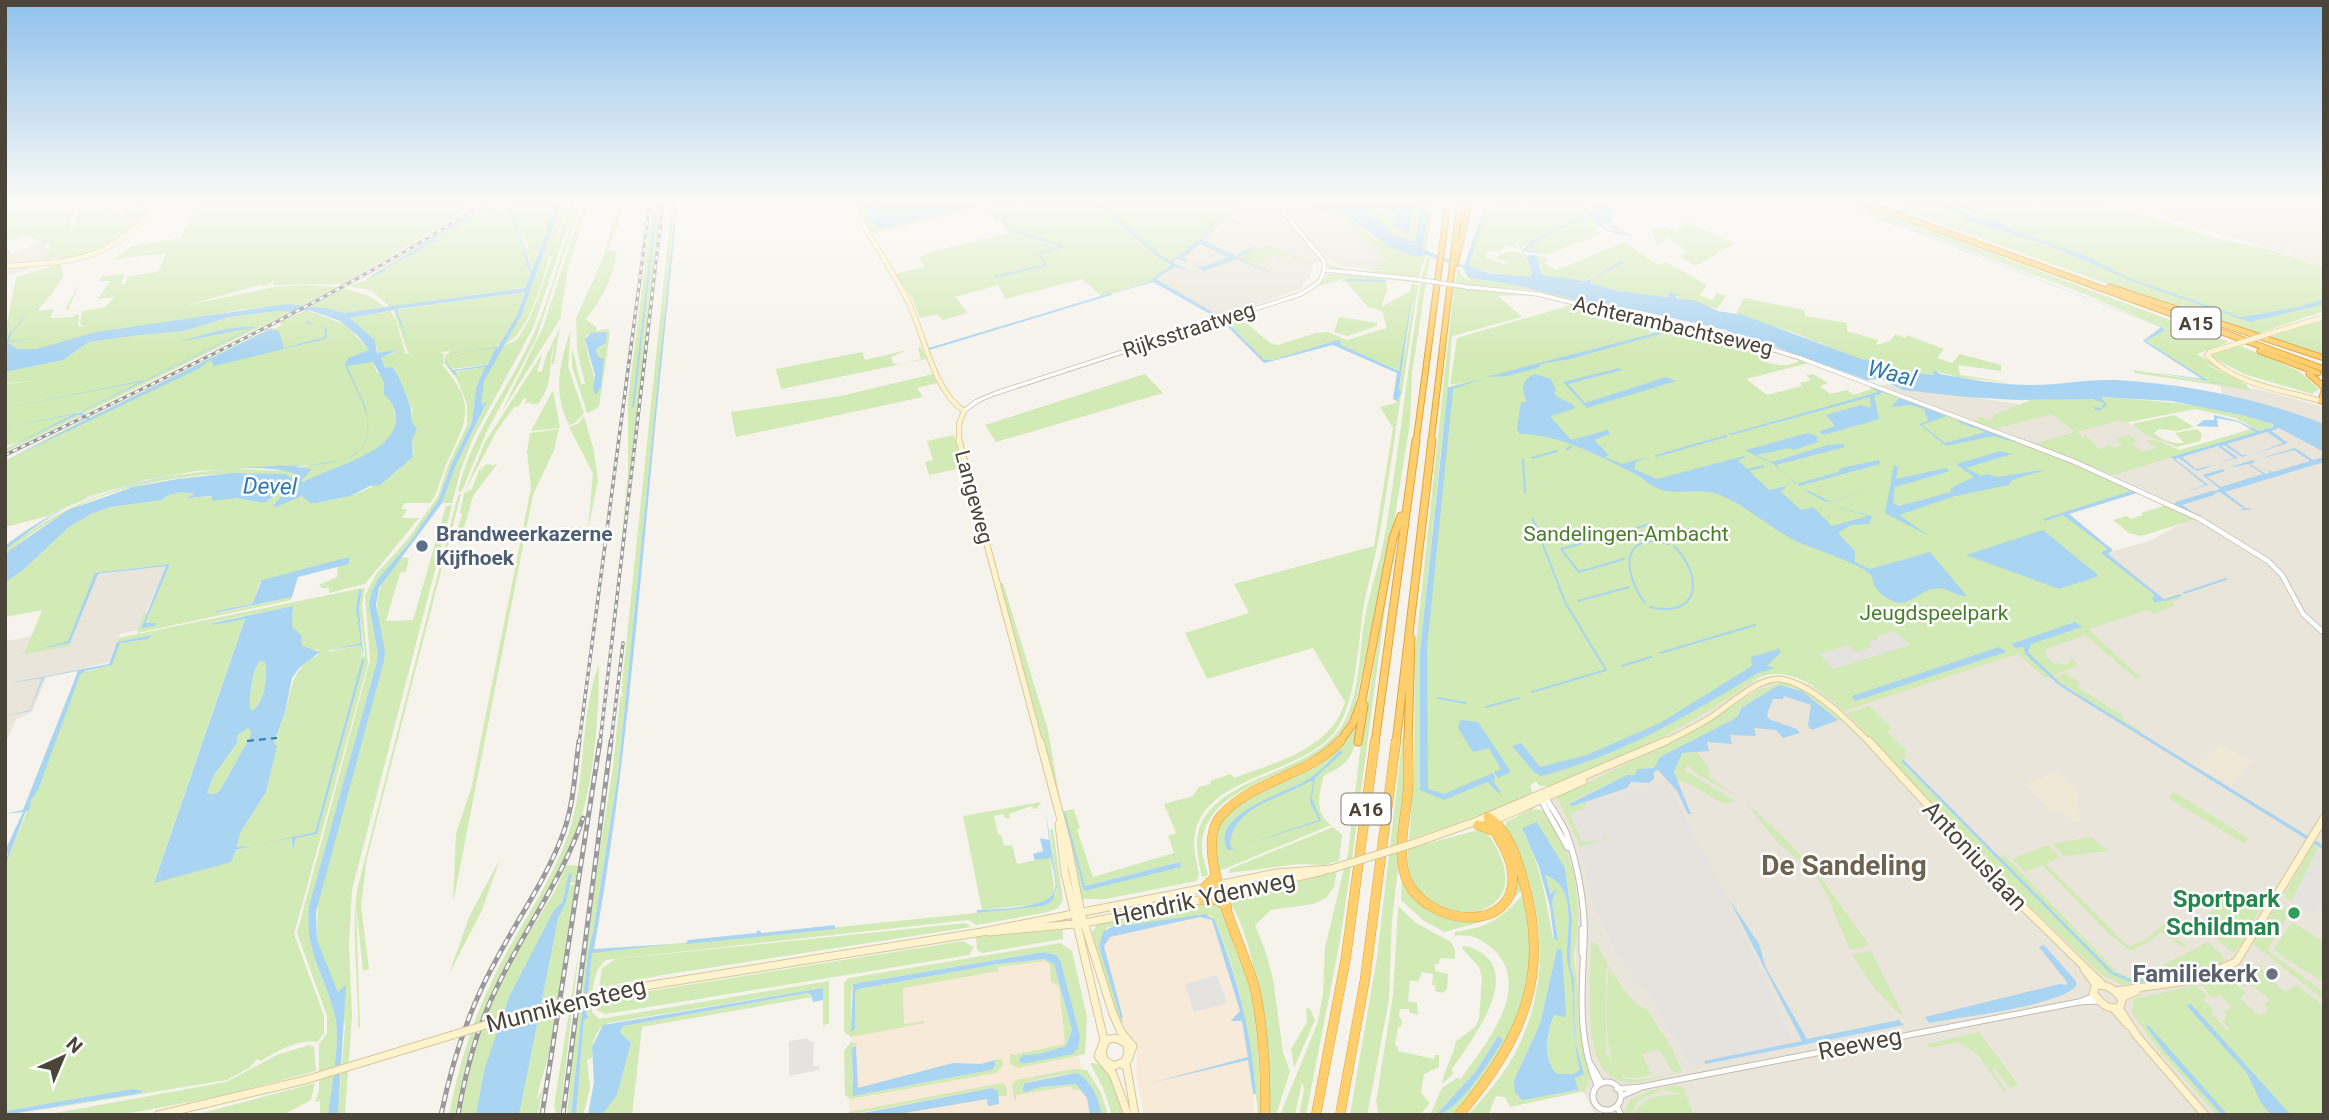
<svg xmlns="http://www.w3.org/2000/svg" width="2329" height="1120" viewBox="0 0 2329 1120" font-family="Roboto,sans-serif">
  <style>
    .residential { fill: #eae5da }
    .commercial { fill: #f7ead8 }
    .industrial { fill: #e6e2dd }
    .education { fill: #efe8d6 }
    .green { fill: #d2eab5; fill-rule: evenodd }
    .parking { fill: #e5e3e0 }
    .water { fill: #a9d4f2; fill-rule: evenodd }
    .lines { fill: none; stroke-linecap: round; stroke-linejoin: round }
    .stream-far1 { stroke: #a9d4f2; stroke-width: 2 }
    .stream { stroke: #a9d4f2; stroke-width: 2.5 }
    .canal { stroke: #a9d4f2; stroke-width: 4.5 }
    .ferry { stroke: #2e7ab2; stroke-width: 2; stroke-dasharray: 7 5; stroke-linecap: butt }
    .tertiary-far2-casing { stroke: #c2bbae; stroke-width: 5 }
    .tertiary-far1-casing { stroke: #c2bbae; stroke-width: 6 }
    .tertiary-casing { stroke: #c2bbae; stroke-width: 7 }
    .secondary-far2-casing { stroke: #d6c79b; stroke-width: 6 }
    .secondary-far1-casing { stroke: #d6c79b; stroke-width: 7 }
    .secondary-casing { stroke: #d6c79b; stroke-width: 9 }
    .motorway-far2-casing { stroke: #e0a43c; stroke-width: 7 }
    .motorway-far1-casing { stroke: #e0a43c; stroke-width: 9 }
    .motorway-casing { stroke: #e0a43c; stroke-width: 10 }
    .tertiary-far2 { stroke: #fff; stroke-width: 3.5 }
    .tertiary-far1 { stroke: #fff; stroke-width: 4.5 }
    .tertiary { stroke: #fff; stroke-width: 5 }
    .secondary-far2 { stroke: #fff3cd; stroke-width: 4.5 }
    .secondary-far1 { stroke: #fff3cd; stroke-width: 5 }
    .secondary { stroke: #fff3cd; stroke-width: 7 }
    .motorway-far2 { stroke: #ffcf6e; stroke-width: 5 }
    .motorway-far1 { stroke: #ffcf6e; stroke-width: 7 }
    .motorway { stroke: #ffcf6e; stroke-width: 9 }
    .rail-far1-casing { stroke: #9a9a9a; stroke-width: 3.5 }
    .rail-casing { stroke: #9a9a9a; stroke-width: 5 }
    .rail-far1 { stroke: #fff; stroke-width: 2; stroke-dasharray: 4.5; stroke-linecap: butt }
    .rail { stroke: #fff; stroke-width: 2.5; stroke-dasharray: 7; stroke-linecap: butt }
    .tertiary-bridge-casing { stroke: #c2bbae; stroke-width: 5; stroke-linecap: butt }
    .secondary-bridge-far1-casing { stroke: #d6c79b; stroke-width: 6; stroke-linecap: butt }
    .secondary-bridge-casing { stroke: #d6c79b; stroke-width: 9; stroke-linecap: butt }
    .tertiary-bridge { stroke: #fff; stroke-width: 3.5 }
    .secondary-bridge-far1 { stroke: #fff3cd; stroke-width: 4.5 }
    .secondary-bridge { stroke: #fff3cd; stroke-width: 7 }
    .service-dot { fill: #5c6f8a; stroke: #fff; stroke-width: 2.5 }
    .leisure-dot { fill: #2e9e5b; stroke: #fff; stroke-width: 2.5 }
    .worship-dot { fill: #6b7280; stroke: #fff; stroke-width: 2.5 }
    .labels { text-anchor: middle; stroke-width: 5; stroke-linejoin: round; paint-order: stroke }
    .shield { fill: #fff; stroke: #817c74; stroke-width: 2 }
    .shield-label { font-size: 19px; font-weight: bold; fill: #4b4439 }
    .street-label { font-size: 21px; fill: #4b4439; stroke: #fff }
    .service-label { font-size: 21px; font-weight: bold; fill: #4e5e75; stroke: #fff; text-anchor: start }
    .park-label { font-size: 21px; fill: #4a7f2a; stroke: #fff }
    .water-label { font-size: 23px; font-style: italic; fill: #2e7ab2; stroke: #fff }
    .near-street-label { font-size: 24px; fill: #4b4439; stroke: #fff }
    .near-leisure-label { font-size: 24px; font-weight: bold; fill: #27864d; stroke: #fff; text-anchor: end }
    .near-worship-label { font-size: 24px; font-weight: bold; fill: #5b616d; stroke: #fff; text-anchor: end }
    .near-neighbourhood-label { font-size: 28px; font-weight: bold; fill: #6e6250; stroke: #fff }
  </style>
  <rect width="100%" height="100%" fill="#f6f3ec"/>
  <path class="residential" d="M1240,202H1299L1340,211L1352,218L1347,223L1391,263L1371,269L1345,267L1329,260L1314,263L1310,277L1301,286L1304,288L1218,318L1151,280L1170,262L1245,205Z
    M2113,202H2324V266L2281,252Z
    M43,242L54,261L5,277V247L12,253Z
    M1887,384L2123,420L2188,455L2282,426L2324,451V1115H1596L1582,1090L1577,1055L1575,936L1565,861L1545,776L1750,682L1772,676L1803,682L1849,703L2107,553L2149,541L2192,518L2173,503L2091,465L1878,386Z
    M2220,385L2262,390L2324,407V428L2223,396Z
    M167,565L138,630L120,634L109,662L46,678L32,712L16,719L5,744V641L74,629L97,575Z"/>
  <path class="commercial" d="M1212,908L1246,1013L1254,1069V1115H1144L1136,1076L1137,1050L1135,1039L1123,1029L1097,928Z
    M1056,953L1085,1085L1097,1115H849L852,988Z"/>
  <path class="industrial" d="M1666,780L1729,901L1796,1048L1692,1067L1650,998L1618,957L1593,902L1580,847L1566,810Z"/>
  <path class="education" d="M2221,744L2251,762L2231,786L2197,766Z
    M2058,772L2078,792L2077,804L2081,820L2074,823L2060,809L2052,813L2024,784Z"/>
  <path class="green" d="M79,202L80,204H90L87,209H111L109,214L121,213L131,202H157L146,217L106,250L57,261L59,257L44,259L51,246L26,236L11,241L5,239V230L16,232L5,229V205H72L71,229L51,245L74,228Z
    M198,202H475L474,203L481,202L343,284L272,285L275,279L267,286L260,285L184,306L274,287L305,285L338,287L303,305L244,309L172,323L116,329L36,349H17L7,343L5,334L16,277L60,264L64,275L52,294L37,311L54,309L50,318L73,317L76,314L79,316L78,326L87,327L80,324L82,311L65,309L81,281L68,310L84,311L105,307L115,297L98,299L110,281H99L102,276L125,274L121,284H125L128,276L158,272L166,254L113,259L132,246L181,238Z
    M491,202L488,205L494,202H504L494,211L507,203L531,276L527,287L390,307L371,290L348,286L367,280L365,279Z
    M508,202H557L539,253L530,252L520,227C524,240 524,255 539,254L533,271Z
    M562,202H569L553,249L571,202H576L533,328L473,438L461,469L452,503H442L456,465L486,405H481C480,389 490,355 504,346C509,342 514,343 518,338C535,314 542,284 552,257L544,253Z
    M578,202H581L536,339L486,433L462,491L458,492C471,432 510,388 534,333C551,294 564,243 578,202Z
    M584,202H590L568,267L560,319L502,411L543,327Z
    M619,202H626L608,250L617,251C613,280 602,298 586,319L597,328L596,331L608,329L610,332L599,407L587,413L572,366V348L581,384H585L577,349L576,318L602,261ZM607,332L604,345L596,349L598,357L604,360L601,387L595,391C596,371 584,355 586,335Z
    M653,202H662L620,557L628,472V399Z
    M672,202H676L618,774L594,927L588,952L571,1115H567L582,962L613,767L620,697L623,696L621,686L625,685L622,684Z
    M852,202H1240L1246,205L1148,282L1102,297L1082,279L1006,299L998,285L955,297L968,313L943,320L937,314L920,318L913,300L895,274L925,267L919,257L924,256L923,254L1009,233L1000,220L995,221L984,207L870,234Z
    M1430,202H1433L1426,253L1422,249L1424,208L1420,209L1416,240L1413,241L1395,236L1368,213L1373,209L1383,208L1396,212L1395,227L1409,235L1413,207L1429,206Z
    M1489,202H1590L1595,211L1531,241L1519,250L1518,241H1516L1517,249L1506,245L1501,251H1488L1485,257L1505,265L1507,261L1496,259C1504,248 1516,252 1530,255L1527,261L1532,272L1530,277C1509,276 1490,273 1469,267Z
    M1841,202H1854L1877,210L2229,342L2197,354L2231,374L2324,405L2251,384L2199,361L2246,384L2250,390L2135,373L2133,370L2209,382L2146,341L2165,329L2082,293L1898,224L1895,226Z
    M1881,202H2106L2217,239L2267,249L2324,267V311L2257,334L2102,282Z
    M1591,216L1598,226L1594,229L1601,234L1548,254L1525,250L1545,236Z
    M1351,219C1363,233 1408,261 1426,255L1418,278L1329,268L1327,263C1346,273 1372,271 1393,271L1368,270L1379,266L1376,260L1382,264L1387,261L1347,223Z
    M1688,222L1735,243L1696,266L1679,256L1687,251L1669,238L1657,245L1651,229L1664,227L1676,231Z
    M1624,242L1658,265L1666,262L1707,285L1699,295L1712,300L1717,293L1726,296L1717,309L1677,299L1675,296H1681L1667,292L1670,296L1667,297L1618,291L1590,283L1592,278L1624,263L1619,262L1589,278L1587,281C1575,277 1551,283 1539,272L1541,267L1535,261L1536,255L1548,259L1544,263L1557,270Z
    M1253,245L1263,249L1267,245L1302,259L1290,262L1293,259L1290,255L1278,258L1274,254L1257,264L1273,272L1271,274L1238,256L1254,248L1251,246Z
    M544,254L549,257C544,278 527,338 505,343L522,314Z
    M1428,255L1430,256L1412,373L1410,423L1394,522L1356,702C1350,719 1342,735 1327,747C1290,777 1205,787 1202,844C1201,855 1206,865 1208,875L1202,877C1200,866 1196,852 1197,840C1204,775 1309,778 1342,726C1360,696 1359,652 1365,617C1370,590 1380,562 1385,535C1400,443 1408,366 1422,275Z
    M1458,266L1462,276L1470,281L1462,268L1475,279L1506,283L1611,307L1609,311L1532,290L1455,284Z
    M1338,273L1331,277L1337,274L1418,281V283L1382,279L1389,281H1386L1387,290L1381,307L1409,292L1412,284L1418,285L1402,392L1399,391L1415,289L1400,371L1340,345L1337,340L1273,360H1264L1231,326L1223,322L1239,317L1270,343L1278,345L1316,333L1328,332L1347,340L1387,328L1382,311L1368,307L1345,281L1339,282L1350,277L1319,286L1328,274Z
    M1454,287L1529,295L1498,296L1522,317L1452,336L1448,387L1465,382L1450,385L1457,338L1575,304L1631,318L1634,323L1643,325L1654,322L1649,333L1678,326L1700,332L1704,343C1725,334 1748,342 1769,350L1764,355L1768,357L1765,360L1757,358C1771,365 1787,369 1801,360L1808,363L1746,379L1767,395L1802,386L1800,383L1811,380L1806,375L1813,374L1828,383L1820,386L1830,394L1847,390L1854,395L1871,389L1870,386L2070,461L2139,491L2065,514L2110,550L2106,553L2160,599L2155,603L2179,594L2183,598L2172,602L2176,607L2172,606L2155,614L2148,610L2088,629L2141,678L2136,679L2085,635L2045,650L2047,657L2054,663L2067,664L2073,659L2077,665L2052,677L2028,652L2031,644L2022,647L2025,654L2051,677H2044L2017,654L1844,711C1823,694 1803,673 1774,674C1758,674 1741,690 1727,699C1671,736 1611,762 1548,786H1540L1536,782L1530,785L1533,795L1525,799L1409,840L1414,774L1415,653ZM1444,419L1426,651L1424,788L1420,652Z
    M344,288L369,296L385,307L344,313L310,306Z
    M525,292L517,315L499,345L495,346H498L486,365L451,369L458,378L455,372L485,367L476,388L472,422L452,463L438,501L409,543L378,579L372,591L369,605L378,654L376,665L309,906C304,952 325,974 335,1016C341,1043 331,1087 328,1115H320V1101L315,1102L319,1091V1044L327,1033V1016L297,933L370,660L365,595L377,573L408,539L438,496L448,465L467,425V404L457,379L444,363L446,355L451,351L440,352L444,354L443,366C479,407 465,422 446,465C442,475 439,486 435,496L430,503H405L401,509H407L402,518H419L365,584L329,593V588H322L319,585L337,577L338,566L349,564V557L260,582L252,604L217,611L219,613L292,597L291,600L137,633L144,613H147L141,628L148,624L145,623L170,564L96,573L68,642L41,649L71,643L70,646L20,655L25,652L42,610L5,617V583L23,570L69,527L91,514L110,507L162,500C170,492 184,491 195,494L193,498C206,495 250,498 265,503L279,492H284V497L273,504L275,506L302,496L310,503C354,499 384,486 414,454L412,440L416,429L412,425V409L394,368H385L381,358L398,351L378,353L375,340L350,318L390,311L396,320L405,353L414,356L408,353L393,310Z
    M1744,298L1804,310L1805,316L1847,323V331L1878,340L1876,345L1890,341L1895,334L1905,338L1907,335L1944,349L1937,358L1952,363L1960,354L2001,365V371L1958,365L1960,375L2012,383L1957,377L1935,371L1932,375C1917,373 1901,372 1886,367C1878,364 1874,359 1865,361L1792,332L1736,314Z
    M307,310L346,325L369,350L348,358L347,365L373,362L377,373L381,374C387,388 392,402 395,415C404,452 327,468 304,482H300L311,469L293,468L311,465L196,471L146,480L90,496L48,516L5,527V461L69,429L5,459L271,328L274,329L282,325L279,322Z
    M278,311H293L83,414L82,410L42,431L79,414L82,415L5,452V449L22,441L5,446V384L36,381L5,383V372L63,360L89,342L140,334L184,331L230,317Z
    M1339,317L1377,323V326L1347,336L1334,332Z
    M2324,320V356L2269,337Z
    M560,327L554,364H551L555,342C546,366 556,380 538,404H530L531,402L524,404L527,399L524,398L519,406L514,407L496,432L465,491L485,442L542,354L537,372L542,371L546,356Z
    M571,329L568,367L584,413L575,423L569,425C552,391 560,363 571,329Z
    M2238,345L2299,371L2319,389L2312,394L2244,374L2212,357L2213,353Z
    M921,347L926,359L781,389L776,369L862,352L865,360L907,350L891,357L893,363L899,365L921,359L918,348Z
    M933,374L937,383L917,388L923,397L736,437L731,412L841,396Z
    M1145,374L1163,393L996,442L985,425Z
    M553,390L560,428L531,431Z
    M1401,394C1394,443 1387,493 1378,542C1374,563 1368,583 1364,604C1358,641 1357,704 1334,733C1301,774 1206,776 1195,833C1192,847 1197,862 1199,875L1196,881L1106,899H1081L1063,813L1084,891L1181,866L1180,862L1084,886L1064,811L1074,809L1080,828L1077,830L1093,877L1174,853L1168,836L1176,833L1164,804L1193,796L1199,787L1211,784L1210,781L1231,774L1234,778C1274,763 1332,749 1345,702L1313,648L1207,679L1185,633L1249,613L1234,584L1374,546L1393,428L1380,407L1396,403L1398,395Z
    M2098,397C2132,399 2250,406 2274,426L2259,431L2236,418L2195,409L2124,423L2120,420L2076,432L2082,437L2086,435L2099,450L2109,445L2115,448L2123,445L2115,439L2129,435L2137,441L2131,443L2143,452L2156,448L2146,440C2159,439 2168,447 2180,450L2251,429L2257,432L2113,475L2034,444L2075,432L2052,414L1995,429L1975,422L1980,416L1989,421L1996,414L2031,400Z
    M2174,415L2194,427L2177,431L2159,429L2154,433C2160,440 2174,444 2184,443L2175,433L2197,429L2202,434L2200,441L2176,447C2160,439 2145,437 2132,424Z
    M584,416L594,451L598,481L588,530L593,473L569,427L579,423Z
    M559,429L554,450L533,495L453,903L456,834L471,789L531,488L527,452L530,433Z
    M954,435L962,468L929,475L925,462L933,460L927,441Z
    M491,464V466L497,464L473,496L459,546L458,527L462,515L460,513L464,493L472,489L481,465L480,471L485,465Z
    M235,469L287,471L301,477L298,481H294C248,462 130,481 85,503C55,517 30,533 5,555V550C71,496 150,474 235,469Z
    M461,494L367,858L361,906L369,969L363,971L356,905L360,1028L358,1027C359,980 350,933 358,886L458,495Z
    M452,505L352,890L349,944L352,1016L345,1115H338L345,1027L341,988V992H338L317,940L318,898L385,651C375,608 369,591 403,557L409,558L406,571L400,573L386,621L413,620L446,506Z
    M2167,505L2196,519L2141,536L2129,533L2113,520L2127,516L2131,519L2143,515L2141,513Z
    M1393,548L1352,859L1347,861L1361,744Z
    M1000,583H1003L1048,730L1061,806Z
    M362,588L365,589L362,604L368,664L294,934L324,1016V1034L317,1042C299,1039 276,1051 261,1061L257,1059L249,1068L227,1080L11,1115L143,1092L141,1089H132L5,1111V867L81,673L111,665L120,643L151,635L117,642L118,638ZM359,590L362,591L359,608L365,654L317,833L296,838L291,848L292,838L272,842L315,832L362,664L361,645L328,652L329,650L361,644L356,609ZM293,606L292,627L304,649L319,650L318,655C293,667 292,685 286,710C283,721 278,732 274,742L277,747L266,792L240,833L237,848L251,845L154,882L245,618L214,625V622Z
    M260,661L265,662C268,675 265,701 253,710L250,709C249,697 252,669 260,661Z
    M599,664C599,724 593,798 569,853C552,892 526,926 506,964C481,1012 465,1062 455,1115H449C460,1057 479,1001 508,950C530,911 555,874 569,832C587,778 579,717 599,664Z
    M2066,673L2080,683L2079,688L2122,715L2124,720L2141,731L2140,733L2053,678Z
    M1784,682C1807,688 1824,704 1842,719L1838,720C1790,681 1793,675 1739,709L1738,716L1730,721L1660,757L1654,768L1638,769L1634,775H1627L1570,802L1572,806L1608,797L1586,803L1585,808L1570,814L1582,842L1602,840L1605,836L1608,838L1580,847L1557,797L1683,737L1758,690Z
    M1870,706L1891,728L1887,731L1907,752L1904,754L1907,757L1901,760L1997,857L2003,854L2117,972L2129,977L2141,976L2208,942L2224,957V962L2210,969L2164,981L2122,985L2102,975L2020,897L1847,713Z
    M1362,709C1359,727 1357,755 1341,766C1335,771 1328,772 1323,777C1319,797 1314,812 1331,825L1217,872L1212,855L1222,814L1341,745L1352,731Z
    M1405,714V765L1400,845L1390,848Z
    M248,728L252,731L250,737L219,792L213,794L207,793L214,775L237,743L238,735Z
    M1697,752L1710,769L1708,776L1739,798L1694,772L1689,765L1683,769L1735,801L1724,804L1690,784L1675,780L1674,769L1680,754Z
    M2174,792L2248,838L2245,844L2168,798Z
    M1041,802L1037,808L1033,809L1032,806L1009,814L1010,818H1005L1003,814L994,816L998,834L1001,835L1004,846L1012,845L1017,864L1050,857L1055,893L1046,901L1039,904L982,910L963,816Z
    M1746,803L1775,829L1815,870L1811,871L1777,842Z
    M1532,809C1549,808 1554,823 1558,837C1560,843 1564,846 1566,851C1576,871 1578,898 1578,920C1579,936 1572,951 1575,967C1582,1003 1576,1042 1591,1077L1585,1091L1510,1107L1505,1097L1496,1096L1488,1115H1468C1485,1096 1502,1077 1514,1055C1553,983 1546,896 1505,828L1506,822ZM1537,823L1565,868L1572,919L1570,966L1574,978L1575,1042L1584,1073L1575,1078L1578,1090L1557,1094L1514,1080L1540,1024L1557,949L1562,951L1564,990L1558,1014L1554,1015C1548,1033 1542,1059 1557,1074H1573L1580,1071C1572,1041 1574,1014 1572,984C1572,976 1568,970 1567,962C1565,933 1580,887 1544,875L1552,894L1556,892L1552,902L1558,939L1553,938C1546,902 1542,868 1524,834Z
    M1333,827L1342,835L1339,861L1324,865L1298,864L1229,873L1230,869Z
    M1053,829L1063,900L1058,908L1048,912L977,925L968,920L606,960C592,971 592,994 592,1012L599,1019L829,981V1024L823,1025V988L608,1023C595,1029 591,1045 592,1058L587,1060L590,1089L583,1115H576L584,1020L588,1016L586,1014L592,952L1044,906L1053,900L1057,890L1050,830Z
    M1478,830C1490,832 1494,843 1499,853C1536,933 1400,933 1408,849Z
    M2091,837L2108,851L2065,856L2052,844Z
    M2313,843L2318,849L2291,902L2284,895Z
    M2048,845L2060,857L2046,864L2129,947L2146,939L2164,924L2170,934L2186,945L2182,947L2161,932L2149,942L2130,951L2108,933L2042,865L2025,872L2012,859Z
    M1400,852L1392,921L1389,1000L1368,1111L1369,1115H1350L1377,957L1389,855Z
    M500,859L482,910L449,974L469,917Z
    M1513,861L1524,887C1491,925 1491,918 1445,932L1424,921L1401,900L1402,875L1432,911L1446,917L1478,919L1510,896Z
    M566,865L580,866L577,882L570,883L571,874H569L562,903L484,1071L476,1115H460L473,1055L491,1004L509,966L556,889Z
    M1351,866L1340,941L1306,1115H1299L1304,1089L1302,1082L1295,1115H1280L1318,1022L1323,993L1325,948L1344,868Z
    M1337,871L1334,887L1326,898L1313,904L1271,910L1255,925L1266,953L1273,979L1283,1052L1290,1071L1276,1115H1267C1262,1049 1264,951 1226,896Z
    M1819,875L1867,942V946L1853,950L1849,948L1827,895L1816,876Z
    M577,884L549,1053C546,1067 538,1088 537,1100L543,1087L538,1115H519L558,919L566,902L569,885Z
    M2228,887L2260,908L2242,943L2233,953L2201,926Z
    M1526,891L1532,955L1515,1033L1457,1115H1441C1471,1088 1480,1072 1498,1036L1476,1071L1436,1115H1430L1442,1088L1457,1078L1461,1079C1483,1046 1531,993 1497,953C1490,946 1480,938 1470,936C1465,935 1459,936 1454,935L1455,932C1491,927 1503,917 1526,891Z
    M1207,902L1222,906L1248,980L1257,1019L1261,1115H1258C1252,1047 1242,979 1213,917L1210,915L1130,925L1117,924L1106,928L1099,947L1123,1023L1119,1024L1092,933L1097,924Z
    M2278,903L2290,912L2267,950L2324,992V1000L2253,944Z
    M1398,906L1416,923L1451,942L1455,950V959L1440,958L1439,964H1435V971L1448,974L1447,990L1442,993L1435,991L1436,986L1432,985L1433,974L1422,972L1418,982L1410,980L1408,1001L1417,1003L1418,1015L1409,1012V1009H1400L1399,1016L1402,1021L1401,1027H1398L1395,1045L1398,1047V1051L1434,1059L1435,1055H1439V1067L1424,1074L1421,1093L1430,1103L1420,1115H1379L1376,1102L1393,995Z
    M2292,922L2324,942V983L2273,950Z
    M966,923L971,927L662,975L599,988L602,968L616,959Z
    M1063,930V939L982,953L977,950L976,937Z
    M963,941L974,947L969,955L606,1014L597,1010V1000L600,999Z
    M1060,943L1072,951L1087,1017L1085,1054L1018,1068L1010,1064V1053L1013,1055L1065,1044L1059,986L1051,982L1050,964L1044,961L998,967V971L903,988L904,1024L924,1021V1023L851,1037L844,1032V983L849,978ZM1044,952L1056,955L1061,962L1080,1036L1076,1052L1020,1062L1023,1055L1039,1054L1066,1046L1072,1030L1054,964L1044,959L998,964L858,989L855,992V1029L851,1031V992L853,984Z
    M1591,943H1597C1604,960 1629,1004 1647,1010L1673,1050L1682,1072L1669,1075L1675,1072L1672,1071L1660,1050L1642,1054L1651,1075C1643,1077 1632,1080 1624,1076C1600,1064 1608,994 1608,971L1616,980L1606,966V1053L1623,1078L1636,1080L1666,1076C1651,1079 1632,1086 1617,1080C1580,1067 1591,977 1591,943Z
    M1466,946C1531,965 1473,1038 1452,1069L1453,1074L1442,1084C1445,1068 1452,1059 1456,1041L1475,1027L1479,1019L1482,978L1479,967L1461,947Z
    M579,950L560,1115H556L554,1105Z
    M1871,951L1903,1015L1899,1014L1875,989L1852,955Z
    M2260,964L2265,975L2285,992L2297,985L2324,1007V1115H2217L2162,1054L2132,1013L2134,999L2195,985L2208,997L2203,999L2214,1011L2211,1012L2226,1030L2230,1031L2222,1020L2226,1019L2224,1011L2232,1008L2220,995L2211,997L2198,981L2224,973L2246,993L2240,998L2259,1016L2269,1010L2264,1005L2270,1000L2251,984L2260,977L2256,975L2245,987L2240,983L2248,972Z
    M807,993L812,997L642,1027L632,1115H602L617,1095L631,1043L620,1032L623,1026Z
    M1306,1008L1310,1009L1315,1020L1294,1068L1291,1049L1307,1022Z
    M1979,1032L2018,1085L2010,1088L1994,1067L1992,1069L2006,1091L2004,1092L1977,1054L1958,1042L1929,1048L1927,1044Z
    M851,1042L858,1043L852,1047V1083L865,1094L990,1070L994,1067L995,1060L1002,1059L1003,1065L996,1073L850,1099L845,1095L844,1051Z
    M310,1045L314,1047L316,1071L225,1095L159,1108L117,1115H44L226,1082L279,1054Z
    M1090,1063C1114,1062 1118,1097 1123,1115H1112L1103,1088Z
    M1074,1069L1087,1070L1101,1093L1108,1115H1102C1090,1059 1070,1074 1026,1082L1022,1087L1030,1091L1040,1087L1076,1084L1081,1090L1072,1089L1071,1086L1016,1095V1101L1014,1099L1012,1085L1016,1080Z
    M315,1083L311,1100L283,1115H195Z
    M1002,1083L1006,1086L1007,1096H998V1091L992,1088L847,1115L849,1112Z
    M1675,1085L1683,1087L1694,1115H1634C1643,1095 1664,1094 1683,1095L1663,1089L1636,1102L1632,1115H1623L1630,1100L1649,1091Z"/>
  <path class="parking" d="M1895,631L1910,645L1833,669L1819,654L1849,645L1856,652L1872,647L1868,642L1878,639L1877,636Z
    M2318,849L2324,852V901L2314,916L2291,902Z
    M1217,975L1227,1003L1194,1012L1185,984Z
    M808,1038L809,1042L814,1041L813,1066H819V1070L789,1076V1041Z"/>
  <path class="water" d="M492,202L478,213C493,213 496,202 508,202L532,271L557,202H562L522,314L484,381L481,405L487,402L456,465L442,503L379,588L376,605L385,651L384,661L316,912L317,940L338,992L346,985L338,1115H328C331,1087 341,1043 335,1016C325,974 304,952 309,906L376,665L378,654L369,605L372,591L378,579L409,543L438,501L452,463L472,422L476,388L485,367L455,371L458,378C453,372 444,365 446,357L447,364L453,370L487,365L496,348L450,353L498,347L517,315L525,292L397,309L409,346L395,310L350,318L375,340L377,353L398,350L381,358L385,368L393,367C400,379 406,393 410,406C413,415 409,421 417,429L412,440L413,457L380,485L370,486L350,496L316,503H310L302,496L276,507L273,505L284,494L279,492L265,503L237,498L213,501L211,496L187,498L195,494C184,491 170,492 162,500L110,507L91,514L69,527L23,570L5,583V555L10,550L68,510L133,487L178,479L232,473L285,474L298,481L301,477C259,453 120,483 76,503C50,515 28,532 5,550V546C85,483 174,471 274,466C296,465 346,468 361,449C381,425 354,388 345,365L348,358L369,350L358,336L340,321L309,310L298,312L278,311L230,317L184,331L139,335L89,342L63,360L5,372V338L7,341L9,334L28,313L11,334L9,341L43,338L7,342L17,349H36L96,332L287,304L325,308L344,313L392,306L390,303L394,306L525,288L531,274L527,265L521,266L527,264L517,231H513L516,229L506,202L494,211L507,210L476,214L434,240L439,241L432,242L410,256H414L406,257L383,270L386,271L368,278ZM373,362L384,382V394C386,397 389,399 391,402C417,450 332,465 304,482L301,481L312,469L294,467L345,460L363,448L368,433L366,408L347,366Z
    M656,202H658L634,407L632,408Z
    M676,202H678C668,302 657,401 648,502C634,652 621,800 594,949L672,944L592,953L586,1014L589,1017L584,1020L576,1115H571L588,952L594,927L618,774Z
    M862,202H869L874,208L903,202H933L878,216L940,202H947L928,207L954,202H995L878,229Z
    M1094,202H1098L1162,256L1171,261L1206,235L1202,232L1211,225L1204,217L1212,224L1223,215L1229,217L1255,202L1231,218L1243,224L1252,219L1242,225L1224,217L1205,231L1209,234L1203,240L1270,273L1237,259L1204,271L1193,265L1203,267L1228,257L1200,244L1183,257L1189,263L1178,259L1173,262L1189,271L1174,267L1156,279L1221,317L1217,318L1153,282L1111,294L1148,282L1171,265L1157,256Z
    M1297,202H1430V206L1413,207L1409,235L1395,227L1396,212L1383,208L1373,209L1368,213L1395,236L1413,241L1416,240L1420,209L1429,208L1422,249L1464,266L1486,202H1489L1469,266L1488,273L1530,277L1532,272L1527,258L1530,255H1536L1542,275L1586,281L1621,261L1624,263L1592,278L1590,283L1618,291L1667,297L1670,296L1667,292L1682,295L1675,296L1677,299L1693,300L1718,311L1743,315L1864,360C1873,359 1878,364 1886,367C1900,372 1917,373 1932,375L1935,370L1940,374C1969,379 2001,385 2030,385C2060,385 2086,379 2115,380C2185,384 2258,398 2324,424V452L2279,428L2271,431L2288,443L2253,454L2283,443L2267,432L2227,444L2242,455H2248L2242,457L2224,445L2221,446L2238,458L2217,463L2234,458L2218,446L2182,457L2196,469L2215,465L2197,471L2179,458L2175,459L2208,485L2186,492L2205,485L2171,457L2256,432L2238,422L2217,418L2218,427L2196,426L2204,420H2214V415L2238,421L2259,431L2273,427V424L2242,415L2171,401L2101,397L2107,406L2098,411L2092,407L2102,408L2104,403L2093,399L2016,400L1967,397L1903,390L1881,379L1867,380L1737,333L1739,337L1726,330L1636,310L1600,305L1506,283L1475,279L1467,276L1464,268L1426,255L1416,257L1387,246L1351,218Z
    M1590,202H1610L1617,211L1611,223L1602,225L1603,227L1627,235L1608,226H1616L1620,231L1633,235C1617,238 1597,227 1591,216L1545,236L1526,249L1542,254L1521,251L1531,241L1595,211Z
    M1838,202H1841L2162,327L2165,330L2146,341L2210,382L2244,387L2152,372L2202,379L2143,341L2161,327Z
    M1936,202C1953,202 1972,220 1992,222L1954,202H1957L2013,230L2086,256L2129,278L2241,317L2300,307L2324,299V304L2250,322L2134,282L2048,245L1975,223Z
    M1413,289L1399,390L1402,392L1397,401L1393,399L1397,373L1333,345L1264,363L1227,326H1231L1264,360H1273L1337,340L1340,341L1341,345L1399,371Z
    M307,321L327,329V337L325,339L214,366L210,360L198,369L5,461L87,419L79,414L5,449L72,415L5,427L78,413L140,382L5,408L145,380L251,328L179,342C202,335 231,325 255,327L81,412L90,418L270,329L279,331L284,348L325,337V329L315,324L305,323Z
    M1678,327L1682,328L1570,359L1541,364L1538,368L1507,376L1486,377Z
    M591,333L607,332L606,343L596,349L598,357L604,359L601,387L596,395L593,389L595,375L585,339Z
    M1619,368L1622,370L1568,384L1585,403L1666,377L1676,381L1587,408L1563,382Z
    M1535,374L1551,379L1556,390L1554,394C1561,401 1570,400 1576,408L1550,416L1571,440L1608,430L1610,434L1594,440L1609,455L1605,457L1622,464L1647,457L1636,462L1634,469L1657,479L1744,456L1746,457L1738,460L1747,469L1763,465L1765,467L1749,471L1769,490L1788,486L1780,491L1801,510L1813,507L1832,526L1868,516L1826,505L1872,516L1869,524L1851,525L1838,533L1855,551V562L1870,569L1930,552L1967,596C1955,597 1947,585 1932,589C1919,592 1907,607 1895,602C1887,599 1878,592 1874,585C1873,582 1873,577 1871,575C1863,565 1812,548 1798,542C1770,529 1748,506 1720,495C1700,486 1678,497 1657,488C1649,485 1643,478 1635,474C1602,457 1558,434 1520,434L1517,429L1521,403L1527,401C1520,390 1522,379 1535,374Z
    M1485,378L1453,389L1427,648L1428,781V789L1444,794L1493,773L1495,777L1493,781L1501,792L1498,793L1488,782L1444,800L1420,790V652L1448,388Z
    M1871,387L1884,392L1874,396L1879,419L1824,435L1819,432L1835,426L1826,415L1861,405L1871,408L1870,397L1731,435L1729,434L1878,392Z
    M1899,398L1947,416L1922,425L1945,443L1986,432L1960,423L1956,419L2026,445L1993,436L1946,446L1919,424L1928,421L1924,409L1910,405L1891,407Z
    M1808,433L1817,436V442L1794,450L1789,448L1756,455L1772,462L1828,445L1842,444L1845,447L1776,465L1796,484L1838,472L1841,468L1879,460L1880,464L1799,486L1829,501L1876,489L1827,502C1806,493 1793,480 1776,466C1767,459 1755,457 1746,450Z
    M2295,448L2313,460L2324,457V462L2225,492L2245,508L2253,509L2239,511L2244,509L2220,492L2207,494L2220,489L2203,475L2223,469L2225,471L2207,477L2221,487L2263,474L2248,464L2227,468L2253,460L2255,462L2250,464L2266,474L2270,472L2266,469L2273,472L2310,461L2294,450L2255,460Z
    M2001,451L2012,454L1966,468L1981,476L1986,474L1998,477L2047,469L2012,480L2009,485L1955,496L1899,515L1929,536L1885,513L1894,465L1898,467L1896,479L1946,468L1950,471L1895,487L1893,503L1899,506L1951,492V488L1974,477L1956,464Z
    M2121,485H2122L2159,503L2137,493L2069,514L2113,550L2108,554L2165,600L2155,603L2152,599L2155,595L2101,553L2108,549L2063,515L2045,521L2043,519L2131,491Z
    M2043,530L2099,576L2059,589L1966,555Z
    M349,557V564L298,577L292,597L216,613L217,611L252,604L262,580Z
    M170,564L145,623H156L155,626L141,628L166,566L98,574L70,643L40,649L68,641L95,573Z
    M359,590H362L359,608L364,662L317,834L296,838L292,850V838L261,844L315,832L363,656L361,645L327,651L361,643L356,609Z
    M293,606L292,627L301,635L302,646L320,652L299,668L292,678L285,713L274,742L277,747L266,792L240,833L237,847L251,846L236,850L231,862L154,883L245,619L213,625V623ZM260,661L265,662C268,675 265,702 253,710L250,709C249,697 252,669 260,661ZM248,728L251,731L250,737L219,792L213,794L207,793L214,775L237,743L238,735Z
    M2075,622L2082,627L2031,644L2028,652L2060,683L2324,846V850L2060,686L2025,654L2023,647L2015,648L2011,644Z
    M152,635L148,639L120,643L112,665L85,671L80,675L38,790L31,800L30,809L25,813L5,867L8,853L5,851L23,812L5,814L23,810L78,671L44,677L30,711L5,716L30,710L42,678L5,684L109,664L117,642Z
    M1999,647L2006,652L1855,701L1852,696Z
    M1779,649L1781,652L1767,666L1775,668L1758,673C1689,715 1620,756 1541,776L1534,772L1512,746L1521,743L1540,767L1587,755L1660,723L1752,666L1751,657Z
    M1779,685L1802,691L1838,720L1812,730L1808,726L1811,705L1784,696L1783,699H1773L1767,715L1769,719L1797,729L1800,733L1783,738L1776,730L1754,728L1756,736L1730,735L1732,744L1707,742L1709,751L1682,753L1674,772L1691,814H1688L1677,791L1658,770L1654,772V779L1649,783L1631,782L1627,788L1573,806L1569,804L1627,775H1634L1638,769L1654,768L1660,757L1730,721L1738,716L1741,708Z
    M1460,720L1478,722L1511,772L1498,778L1494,772L1501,769L1489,748L1473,752L1458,728Z
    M1340,750L1343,752L1315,778L1312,798L1321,821L1244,845L1319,820L1310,802L1313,782L1310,781C1282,799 1232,805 1230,846L1235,849L1228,850C1207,815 1288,792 1307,780C1320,772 1330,761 1340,750Z
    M1046,812L1057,887L1053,900L1044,906L977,913V910C994,909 1051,909 1055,890C1057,881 1052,867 1051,858L1035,860L1033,854L1043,851L1040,838L1049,840Z
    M1065,812L1085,886L1180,862L1181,867L1084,891L1063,813Z
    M1537,822L1565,868L1572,919L1570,966L1574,978L1575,1042L1584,1074L1575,1078L1578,1090L1522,1100L1515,1092L1514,1080L1540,1024L1557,949L1562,950L1566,1014L1565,1017L1554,1015C1547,1033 1542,1059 1557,1074H1573L1580,1070C1572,1041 1574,1014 1572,984C1572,976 1568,969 1567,962C1565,933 1580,888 1545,875L1551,894L1557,888L1552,902L1558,940L1554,939L1550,907L1539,867L1522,828Z
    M569,873L572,874L566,902L558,919L519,1115H476L484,1071L509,997L554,910L562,903Z
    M1729,899L1759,944L1766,968L1807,1039L1899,1020L1904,1025L1705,1064L1704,1061L1802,1041Z
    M1205,914L1214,919C1237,974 1252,1035 1256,1095L1253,1093L1248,1060L1151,1083L1248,1057L1242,1021H1231L1240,1011L1212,920L1200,917L1110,937L1104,946L1123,1018L1121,1019L1099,947L1103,932L1117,924L1130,925Z
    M835,925V929L686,944L688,940L756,933L758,930L762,933Z
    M2044,945L2075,980L2077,985C2061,1006 1959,1017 1929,1023L1925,1017L2060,984L2067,985V982L2039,947Z
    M1044,952L1056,955L1061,962L1080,1036L1078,1049L1072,1054L1027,1063H1021L1019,1060L1023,1055L1039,1054L1066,1046L1072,1030L1054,964L1044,959L998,964L858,989L855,992V1029L851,1032L853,984Z
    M823,988V1000L813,1002L811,995L807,993L623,1026L620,1032L631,1043L617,1095L602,1115H588L594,1082L592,1047L603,1025Z
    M2191,1004L2291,1115H2271L2261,1103L2247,1073L2187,1006Z
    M2146,1026H2149L2228,1115H2222L2166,1053Z
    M1498,1036L1503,1040C1491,1059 1459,1112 1436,1115L1476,1071Z
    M856,1046L858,1088L953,1063L981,1064L995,1060V1066L991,1070L853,1096L852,1047Z
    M1076,1073C1092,1079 1099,1099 1102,1115H1090L1087,1098L1076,1084L1040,1087L1026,1092L1022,1089L1025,1083Z
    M992,1088L998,1091L999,1104L988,1106L987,1099L893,1115H853Z
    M132,1089L143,1090L141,1093L5,1115V1111Z"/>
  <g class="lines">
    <path class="stream-far1" d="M1241,202L1247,205
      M181,204L200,202
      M1238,256L1253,248
      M995,277L1046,265L1039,253L1063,246L1015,232L1002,220
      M1346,280L1385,281
      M929,349L1111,294
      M1567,449L1571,447
      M1656,456L1726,436
      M1532,458L1557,451
      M1523,460L1525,492
      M1624,559L1579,572L1561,549L1651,524
      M2184,593L2226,579
      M2165,600L2180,595
      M1578,601L1629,587
      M1645,603C1623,573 1619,531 1669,544
      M1650,607C1700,619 1704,576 1674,546
      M1660,653L1755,625
      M1622,666L1651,657
      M1532,692L1606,670L1565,602L1533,519
      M1438,698L1466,703
      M1486,707L1519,698"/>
    <path class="stream" d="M1903,761L2112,973L2134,982L2163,976"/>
    <path class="canal" d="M2189,512L2177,504L2213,493"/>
    <path class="ferry" d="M247,741L277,738"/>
    <defs>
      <path id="tertiary-far2" d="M1326,270L1415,279
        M1467,287L1538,294L1622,315L1726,335L1800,358L2023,442
        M964,411L977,401L996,393L1301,294C1316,285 1326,280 1324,261L1275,202"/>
      <path id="tertiary-far1" d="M2018,440L2075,462L2200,519L2268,561L2282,575L2303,614L2324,633"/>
      <path id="tertiary" d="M1544,795C1551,807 1560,819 1566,832C1578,864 1586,908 1584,943C1582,991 1577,1039 1597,1085
        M1541,800L1568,848
        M1582,929V953
        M2079,1002L2094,996
        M1590,1063L1602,1083
        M1593 1096a14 14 0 1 1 28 0a14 14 0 1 1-28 0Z
        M1617,1089L1641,1087L2079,1002L2098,1001
        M1621,1096L1640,1088
        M1617,1107L1621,1115"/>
      <path id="secondary-far2" d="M850,202C869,235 890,267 908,301C924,333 933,391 964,411L959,424V442
        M5,266C76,262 112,261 159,202
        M2268,334L2324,317
        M2210,352L2207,355C2235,385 2283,390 2321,401
        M2210,352L2230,346"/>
      <path id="secondary-far1" d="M959,440L1040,743
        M1663,743C1679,735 1695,727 1710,718C1727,707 1759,677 1779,679C1811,682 1849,722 1870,743"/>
      <path id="secondary" d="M1040,741L1067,842L1081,913L1113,1014L1121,1032L1133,1046L1128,1060L1114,1066L1104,1060L1102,1051L1107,1039
        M1869,741L2004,888L2102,984
        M1493,821L1583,781
        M1059,824L1065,873L1104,1040
        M1415,843L1477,821L1666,741
        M1218,885L1276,873L1331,869
        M1220,895L1323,871
        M989,932L1085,923L1204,899
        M2084,969L2096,985
        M2096,985C2108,984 2116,990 2122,1000L2120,1007C2107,1011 2100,1002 2093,993Z
        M2116,991L2193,980L2236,962L2324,818
        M608,992L982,932L1205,888
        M2121,998L2137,991
        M2119,1008L2137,1036L2205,1115
        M2114,1009L2128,1025
        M1126,1063L1135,1115
        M1123,1065L1128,1053L1127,1044L1116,1038L1104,1040L1098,1056L1113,1074L1128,1115
        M158,1115L305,1080"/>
      <path id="motorway-far2" d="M1863,202L2324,369
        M1455,264L1470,202
        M2110,287L2324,358
        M2260,351L2318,373
        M2309,374L2324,387
        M2321,401L2324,391
        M1416,442L1448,202
        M1431,442L1460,202"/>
      <path id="motorway-far1" d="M1358,742L1364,705
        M1339,743L1353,723L1362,700L1393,538L1401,516
        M1375,743L1416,440
        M1396,743L1432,440
        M1408,743L1411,638"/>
      <path id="motorway" d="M1408,741C1408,758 1409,774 1408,790C1406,818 1397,848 1405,875C1422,928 1521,936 1512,871C1510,851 1495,835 1488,817
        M1478,825L1494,831
        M1204,888L1216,876
        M1203,900H1218L1227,907
        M1265,1115C1266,1074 1264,1034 1256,993C1247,951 1191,852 1220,817C1251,780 1307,777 1340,741
        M1316,1115L1346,957L1375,741
        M1340,1115L1365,979L1396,741
        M1459,1115C1522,1040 1553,974 1522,876C1516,855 1507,829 1488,817"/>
    </defs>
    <use href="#tertiary-far2" class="tertiary-far2-casing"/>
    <use href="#tertiary-far1" class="tertiary-far1-casing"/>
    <use href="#tertiary" class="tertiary-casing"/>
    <use href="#secondary-far2" class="secondary-far2-casing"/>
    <use href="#secondary-far1" class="secondary-far1-casing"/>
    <use href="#secondary" class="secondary-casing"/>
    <use href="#motorway-far2" class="motorway-far2-casing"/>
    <use href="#motorway-far1" class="motorway-far1-casing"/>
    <use href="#motorway" class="motorway-casing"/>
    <use href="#tertiary-far2" class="tertiary-far2"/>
    <use href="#tertiary-far1" class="tertiary-far1"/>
    <use href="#tertiary" class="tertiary"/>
    <use href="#secondary-far2" class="secondary-far2"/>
    <use href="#secondary-far1" class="secondary-far1"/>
    <use href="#secondary" class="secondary"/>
    <use href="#motorway-far2" class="motorway-far2"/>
    <use href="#motorway-far1" class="motorway-far1"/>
    <use href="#motorway" class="motorway"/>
    <defs>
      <path id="rail-far1" d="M5,455C169,376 333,300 486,202
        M579,743L650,202
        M600,743L663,202
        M611,743L623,643"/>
      <path id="rail" d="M441,1115C452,1062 468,1011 494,964C517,919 547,879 564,831C574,802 575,771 579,741
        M458,1115C466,1069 478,1023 500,981C527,926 563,877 583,818
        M542,1115L600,741
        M563,1115L611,741"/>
    </defs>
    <use href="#rail-far1" class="rail-far1-casing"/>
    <use href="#rail" class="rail-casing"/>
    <use href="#rail-far1" class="rail-far1"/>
    <use href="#rail" class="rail"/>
    <defs>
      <path id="tertiary-bridge" d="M1415,279L1467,287"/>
      <path id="secondary-bridge-far1" d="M2230,346L2268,334"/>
      <path id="secondary-bridge" d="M1331,869L1415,843
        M305,1080L528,1012L608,992"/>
    </defs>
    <use href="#tertiary-bridge" class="tertiary-bridge-casing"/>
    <use href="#secondary-bridge-far1" class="secondary-bridge-far1-casing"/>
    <use href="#secondary-bridge" class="secondary-bridge-casing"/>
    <use href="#tertiary-bridge" class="tertiary-bridge"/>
    <use href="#secondary-bridge-far1" class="secondary-bridge-far1"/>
    <use href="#secondary-bridge" class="secondary-bridge"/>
  </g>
  <linearGradient id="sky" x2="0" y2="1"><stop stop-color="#8fc1ec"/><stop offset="0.56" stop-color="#fbfaf6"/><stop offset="1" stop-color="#fbfaf6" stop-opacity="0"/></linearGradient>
  <rect width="2329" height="358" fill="url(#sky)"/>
  <circle class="service-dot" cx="422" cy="546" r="7"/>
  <circle class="leisure-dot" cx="2294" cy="913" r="7"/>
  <circle class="worship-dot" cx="2272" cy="974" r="7"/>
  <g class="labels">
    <g class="shield">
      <rect x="2171.5" y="307.5" width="49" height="31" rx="5"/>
      <rect x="1341.5" y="793.5" width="49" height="31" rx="5"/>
    </g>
    <g class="shield-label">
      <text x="2196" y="330">A15</text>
      <text x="1366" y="816">A16</text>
    </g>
    <g class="street-label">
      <text transform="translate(1673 326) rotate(13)" y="7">Achterambachtseweg</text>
      <text transform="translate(1189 330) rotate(-18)" y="7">Rijksstraatweg</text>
      <text transform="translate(974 497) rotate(75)" y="7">Langeweg</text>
    </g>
    <g class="service-label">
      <text x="436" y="541">Brandweerkazerne<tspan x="436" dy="24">Kijfhoek</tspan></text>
    </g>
    <g class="park-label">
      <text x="1626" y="541">Sandelingen-Ambacht</text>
      <text x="1934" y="620">Jeugdspeelpark</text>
    </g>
    <g class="water-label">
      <text transform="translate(1892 373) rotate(14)" y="8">Waal</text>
      <text transform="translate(270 486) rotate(1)" y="8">Devel</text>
    </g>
    <g class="near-street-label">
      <text transform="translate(1975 856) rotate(47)" y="8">Antoniuslaan</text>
      <text transform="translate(1204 898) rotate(-12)" y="8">Hendrik Ydenweg</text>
      <text transform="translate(566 1005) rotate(-14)" y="8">Munnikensteeg</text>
      <text transform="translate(1860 1044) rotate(-11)" y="8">Reeweg</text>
    </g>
    <g class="near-leisure-label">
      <text x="2280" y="907">Sportpark<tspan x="2280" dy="28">Schildman</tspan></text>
    </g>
    <g class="near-worship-label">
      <text x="2258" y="982">Familiekerk</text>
    </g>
    <g class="near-neighbourhood-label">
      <text x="1844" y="875">De Sandeling</text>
    </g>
  </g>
  <rect width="2329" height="1120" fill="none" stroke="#4b4439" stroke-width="14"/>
  <g transform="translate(63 1057) rotate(44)" stroke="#ffffff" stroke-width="5" paint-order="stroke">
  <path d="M0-5L12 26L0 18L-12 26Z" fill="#4b4439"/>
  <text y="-10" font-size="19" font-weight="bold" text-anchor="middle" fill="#4b4439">N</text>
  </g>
</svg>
